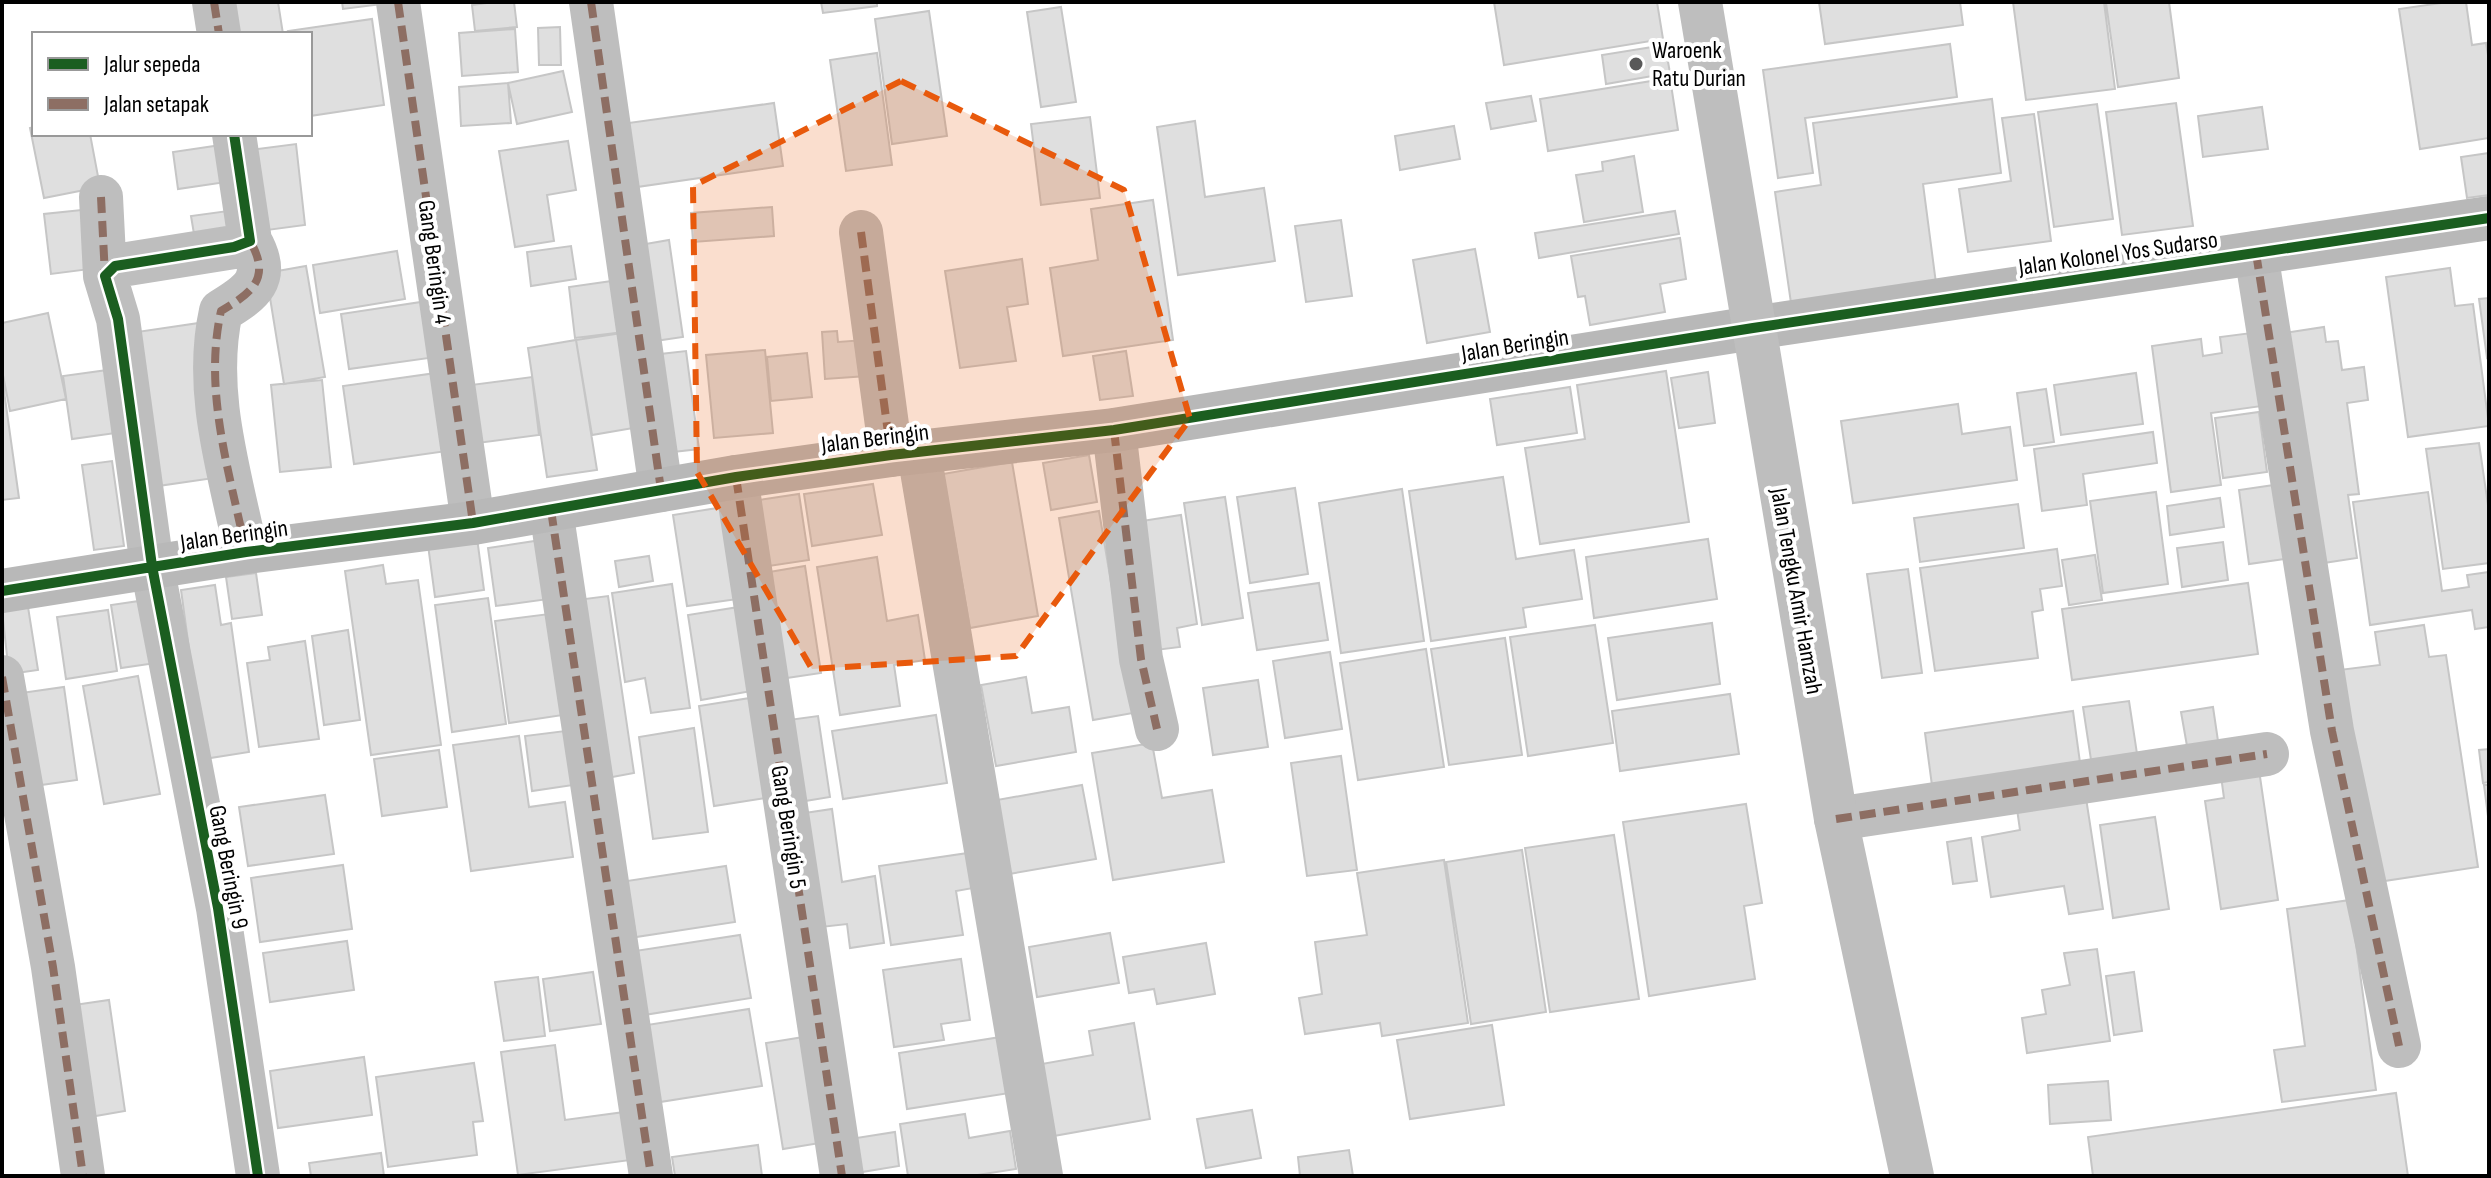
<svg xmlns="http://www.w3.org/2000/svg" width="2491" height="1178" viewBox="0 0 2491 1178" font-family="'Sofia Sans Condensed',sans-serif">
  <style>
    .building { fill: #dfdfdf; stroke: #c6c6c6; stroke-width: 2 }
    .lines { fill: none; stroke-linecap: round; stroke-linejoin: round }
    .street { stroke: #bebebe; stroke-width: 44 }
    .secondary { stroke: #b8b8b8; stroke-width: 44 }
    .highway { stroke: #bebebe; stroke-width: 44 }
    .quiet { stroke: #8d6e63; stroke-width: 8; stroke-dasharray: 16 8; stroke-linecap: butt }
    .cycleway-casing { stroke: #fff; stroke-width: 15 }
    .cycleway { stroke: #1b5e20; stroke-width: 10 }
    .marked { fill: #e8590c; fill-opacity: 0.2; stroke: #e8590c; stroke-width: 6; stroke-dasharray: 16 10; stroke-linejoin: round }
    .poi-dot { fill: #595959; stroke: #fff; stroke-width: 3 }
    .labels { text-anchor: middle; stroke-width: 8; stroke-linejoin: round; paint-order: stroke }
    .poi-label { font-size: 24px; fill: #000; stroke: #fff; text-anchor: start }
    .street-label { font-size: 24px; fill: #000; stroke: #fff }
  </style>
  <rect width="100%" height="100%" fill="#fff"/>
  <path class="building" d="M222,2H278L283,34H227Z
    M342,2H389L390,3L343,9Z
    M494,2H514L517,27L475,31L472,5Z
    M821,2H877V6L823,13Z
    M1494,2H1657L1663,39L1504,65Z
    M1819,2H1960L1963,25L1825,44Z
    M2013,2H2104L2115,89L2026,100Z
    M2169,2L2179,78L2118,87L2106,3Z
    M2448,2H2466L2472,45L2486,43L2489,61V138L2420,149L2399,9Z
    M1061,7L1076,102L1041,107L1027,12Z
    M929,11L947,136L892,144L875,19Z
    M372,19L384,105L310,116V34H289L288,31Z
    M560,27L561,65H539L538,28Z
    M515,29L518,72L462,76L459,33Z
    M1950,44L1957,97L1805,118L1813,173L1778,178L1763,70Z
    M1665,45L1670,73L1606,84L1602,55Z
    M877,53L892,165L846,171L830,60Z
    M563,71L572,112L517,124L508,83Z
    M1670,78L1678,130L1548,151L1540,99Z
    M508,83L511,123L461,126L459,87Z
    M1531,96L1536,121L1491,129L1486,103Z
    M1992,99L2001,173L1923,184L1937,291L1792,310L1775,192L1821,185L1813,123Z
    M774,103L783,166L630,188L621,124Z
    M2176,103L2193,226L2122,235L2106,112Z
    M2097,104L2113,219L2054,227L2038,112Z
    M2262,107L2268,149L2203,157L2198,116Z
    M2034,114L2051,241L1968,252L1959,189L2011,181L2002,118Z
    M1090,117L1100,198L1041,205L1031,124Z
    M1195,121L1205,197L1264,188L1275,261L1178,275L1157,127Z
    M1454,126L1460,159L1400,170L1395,136Z
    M34,127V134H90L100,187L44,198L30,128Z
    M568,141L576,190L547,195L554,241L515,247L499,151Z
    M228,144L233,181L178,189L173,152Z
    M296,144L305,225L260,231L250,150Z
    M2489,153V195L2467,198L2461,157Z
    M1634,156L1643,212L1584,222L1576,175L1603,171L1602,162Z
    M1153,200L1173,340L1063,356L1050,268L1098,260L1091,209Z
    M772,207L774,236L693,242L691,213Z
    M91,209L98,268L51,274L44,214Z
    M235,210L239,234L195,240L191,216Z
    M1675,211L1679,234L1539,258L1535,233Z
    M1341,220L1352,296L1306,302L1295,226Z
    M1680,238L1686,279L1660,284L1665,312L1590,325L1585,296L1578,297L1571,256Z
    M669,240L683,337L648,342L634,246Z
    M571,246L576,279L531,286L527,252Z
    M1475,249L1490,332L1427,343L1413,260Z
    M397,251L405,299L320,313L313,265Z
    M1022,259L1028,304L1007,307L1016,361L960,368L945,271Z
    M306,266L325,377L284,384L266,273Z
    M2450,268L2455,306L2473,304L2489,426L2408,437L2386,277Z
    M626,279L632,331L575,338L569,287Z
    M2489,298V357L2487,358L2479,299Z
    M421,302L429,358L349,369L341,314Z
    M48,313L66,399L10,411L2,370V323Z
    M199,323L221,477L158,486L137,332Z
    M2324,327L2326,342L2338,341L2342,370L2364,367L2368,400L2347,403L2359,494L2348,495L2357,558L2317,564L2284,333Z
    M635,331L651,425L592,435L576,340Z
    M837,331L838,342L865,340L867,376L825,379L822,332Z
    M2259,332L2269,405L2211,413L2221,485L2171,492L2152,346L2201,339L2203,356L2222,353L2220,337Z
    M576,340L597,470L547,477L528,348Z
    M765,350L773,433L714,438L706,355Z
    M686,351L699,449L656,454L643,356Z
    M1126,351L1133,396L1100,400L1093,356Z
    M807,353L812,397L771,401L767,357Z
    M115,369L123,432L72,439L63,376Z
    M1666,371L1689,522L1540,544L1525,448L1585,439L1577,385Z
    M1708,372L1715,423L1679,428L1671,378Z
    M436,373L447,451L354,464L343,386Z
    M2136,373L2143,424L2061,435L2054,385Z
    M2,377L19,498L2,500Z
    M532,377L539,435L478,443L471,385Z
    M322,380L331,467L280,472L271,385Z
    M1570,387L1577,433L1497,445L1490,399Z
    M2046,389L2054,442L2024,446L2017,393Z
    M1958,404L1962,434L2010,427L2017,480L1853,503L1841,421Z
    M2259,412L2267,472L2223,478L2215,418Z
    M2153,432L2157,463L2083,474L2087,505L2042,511L2034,449Z
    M2479,443L2489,512V563L2443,569L2426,449Z
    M1089,455L1097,502L1051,510L1043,463Z
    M112,461L124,546L94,550L82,465Z
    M1012,462L1038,616L970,628L943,474Z
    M1503,477L1516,559L1574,550L1582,599L1523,608L1526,627L1431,641L1409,491Z
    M873,484L882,535L812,546L804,494Z
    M2281,484L2291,558L2249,564L2239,490Z
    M1295,488L1308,574L1250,583L1237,497Z
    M1402,489L1424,641L1341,653L1319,503Z
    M2156,492L2168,584L2103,593L2090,501Z
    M2428,492L2442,591L2469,587L2467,575L2489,572V627L2475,629L2472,610L2370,625L2353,502Z
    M799,494L809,560L756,568L746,502Z
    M1225,497L1243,618L1202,625L1184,503Z
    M2220,498L2224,527L2170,535L2167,506Z
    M2018,504L2024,548L1920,562L1914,518Z
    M730,506L745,598L687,606L673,515Z
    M1099,511L1133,713L1093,720L1059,518Z
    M1181,515L1197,624L1177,628L1180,647L1148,651L1129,523Z
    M477,538L484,590L435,597L428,545Z
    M548,539L556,598L496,606L488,548Z
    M1708,539L1717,599L1594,618L1586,557Z
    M2223,542L2228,580L2182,587L2177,548Z
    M2057,549L2062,586L2040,589L2043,610L2032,612L2038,658L1935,671L1920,568Z
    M2095,555L2102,600L2069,605L2062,560Z
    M649,556L653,581L619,587L615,561Z
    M877,557L887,621L918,615L925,660L894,665L900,706L840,715L817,567Z
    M383,565L386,584L418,580L441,745L371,755L345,571Z
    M805,566L821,673L773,680L757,574Z
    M1908,569L1922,673L1882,678L1867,574Z
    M256,573L262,615L232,619L226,577Z
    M1319,583L1328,640L1257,650L1248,593Z
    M2248,583L2258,654L2072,680L2062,609Z
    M672,584L690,708L651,713L645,678L625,682L612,593Z
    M215,585L221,625L231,623L249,752L204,759L181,590Z
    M608,596L634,773L596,780L569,601Z
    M488,598L506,724L452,732L435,605Z
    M146,600L156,663L121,668L111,605Z
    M745,606L757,690L701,700L688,615Z
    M28,607L38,670L9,674L2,610Z
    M108,610L117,671L66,679L57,617Z
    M549,614L563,715L509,723L495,621Z
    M1712,623L1720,684L1617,700L1608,638Z
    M1595,625L1613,743L1528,756L1510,637Z
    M2424,625L2429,657L2446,655L2478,867L2371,883L2339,670L2380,665L2375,632Z
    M348,630L360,720L324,725L312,636Z
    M1505,638L1522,755L1449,765L1431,649Z
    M305,641L319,739L259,747L247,663L270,660L268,647Z
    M1426,649L1444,767L1358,780L1340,663Z
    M1330,652L1342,729L1285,738L1273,661Z
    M138,676L160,794L104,804L83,686Z
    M1026,677L1032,713L1069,707L1076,752L996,766L981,685Z
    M1258,680L1268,747L1213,755L1203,688Z
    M64,687L77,780L27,787L14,694Z
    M1730,694L1739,754L1620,771L1612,711Z
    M750,698L766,798L714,806L699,706Z
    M2129,701L2139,767L2093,773L2083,707Z
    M2213,707L2218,741L2187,746L2181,712Z
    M2073,711L2081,770L1933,793L1925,733Z
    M936,715L947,783L843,799L832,731Z
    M818,716L830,797L793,803L781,721Z
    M694,728L708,832L653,839L639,737Z
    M573,730L580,784L532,791L525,736Z
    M519,736L529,807L565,802L573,857L471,871L453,745Z
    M1152,743L1162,798L1212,790L1224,862L1113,880L1092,753Z
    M2489,749V782L2483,783L2479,750Z
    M439,750L447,807L382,816L374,759Z
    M1341,756L1357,870L1307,876L1291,763Z
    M2259,770L2278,900L2221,909L2205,801L2224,798L2221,776Z
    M1082,785L1096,859L1009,874L997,800Z
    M2484,785H2489V824Z
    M325,795L334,854L248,866L239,807Z
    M2086,798L2103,909L2069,914L2064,886L1991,897L1982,837L2020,830L2017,809Z
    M1746,804L1762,903L1744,906L1755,979L1649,996L1623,822Z
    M832,809L842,882L875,876L884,943L850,948L847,924L821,927L791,815Z
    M2155,817L2169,909L2113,918L2100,825Z
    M1614,835L1639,999L1550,1012L1525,848Z
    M1971,838L1977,881L1953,884L1947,842Z
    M1522,850L1546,1012L1471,1024L1446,862Z
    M968,853L973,888L956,891L963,935L891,945L879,866Z
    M1444,860L1468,1023L1382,1036L1380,1023L1305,1034L1299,998L1322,994L1315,942L1367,935L1357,873Z
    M343,865L352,929L260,942L251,878Z
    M726,866L735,922L636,937L627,881Z
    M2350,900L2376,1090L2282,1102L2274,1050L2305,1046L2287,909Z
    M1110,933L1119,983L1037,997L1029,947Z
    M740,935L751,998L644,1015L635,951Z
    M347,941L354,990L270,1002L263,953Z
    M1206,943L1215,994L1157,1004L1154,989L1129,993L1123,957Z
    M2097,949L2110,1041L2027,1053L2022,1018L2046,1014L2042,990L2070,985L2064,953Z
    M961,959L970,1020L941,1024L944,1040L894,1047L883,970Z
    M593,972L601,1024L550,1031L543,979Z
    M2134,972L2142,1031L2114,1035L2106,976Z
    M538,977L545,1036L504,1041L495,982Z
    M109,1000L125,1111L84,1118L67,1006Z
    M749,1009L762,1086L660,1102L647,1025Z
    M1134,1023L1150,1119L1048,1137L1036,1065L1093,1055L1089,1031Z
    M1492,1025L1504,1105L1410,1119L1397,1040Z
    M816,1035L832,1141L783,1149L766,1043Z
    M1007,1036L1016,1092L907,1109L899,1053Z
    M555,1045L565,1120L632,1111L638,1159L518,1175L501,1052Z
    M364,1057L372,1115L278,1128L270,1071Z
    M474,1063L483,1121L473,1122L477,1155L388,1167L376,1077Z
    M2108,1081L2111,1120L2050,1124L2048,1085Z
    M2396,1093L2408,1176H2093L2088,1137Z
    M1252,1110L1261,1158L1206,1168L1197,1119Z
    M965,1114L969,1138L1010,1131L1016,1169L971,1176H908L900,1124Z
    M895,1132L899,1166L856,1173L850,1139Z
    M758,1145L762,1176H675L672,1157Z
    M1349,1150L1353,1176H1300L1298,1157Z
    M381,1153L384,1176H311L309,1163Z"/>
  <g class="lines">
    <path class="street" d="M214,2L219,34
      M398,2L473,523
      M591,2L661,490
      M234,134L250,241L234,247L115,266L105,276L118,319L152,566L218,908L258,1176
      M101,197L105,276
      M861,232L891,455
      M2256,253L2332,731L2399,1046
      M1114,430L1141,659L1157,729
      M919,453L1041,1176
      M736,477L842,1176
      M551,510L651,1176
      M246,552C230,473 203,392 221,311C251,293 272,279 250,241
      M2,677L53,967L83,1176
      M1836,819L2267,754"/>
    <path class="secondary" d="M2,591L246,552L473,523L736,477L891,455L1114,430L1753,328L2489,218"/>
    <path class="highway" d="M1700,2L1836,819L1912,1176"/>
    <path class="quiet" d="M214,2L219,34
      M398,2L473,523
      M591,2L661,490
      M101,197L105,276
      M861,232L891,455
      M2256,253L2332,731L2399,1046
      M1114,430L1141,659L1157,729
      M736,477L842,1176
      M551,510L651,1176
      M246,552C230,473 203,392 221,311C251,293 272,279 250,241
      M2,677L53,967L83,1176
      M1836,819L2267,754"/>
    <defs>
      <path id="cycleway" d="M234,134L250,241L234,247L115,266L105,276L118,319L152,566L218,908L258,1176
        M2,591L246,552L473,523L736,477L891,455L1114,430L1753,328L2489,218"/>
    </defs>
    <use href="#cycleway" class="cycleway-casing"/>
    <use href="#cycleway" class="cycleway"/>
  </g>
  <path class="marked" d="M901,81L1124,190L1190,419L1016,656L812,669L697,472L693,186Z"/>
  <circle class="poi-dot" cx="1636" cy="64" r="8"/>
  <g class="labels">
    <g class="poi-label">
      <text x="1652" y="58">Waroenk<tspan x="1652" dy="28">Ratu Durian</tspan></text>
    </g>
    <g class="street-label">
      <text transform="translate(2118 253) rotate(-8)" y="8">Jalan Kolonel Yos Sudarso</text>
      <text transform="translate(435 262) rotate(82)" y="8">Gang Beringin 4</text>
      <text transform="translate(1515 345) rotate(-9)" y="8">Jalan Beringin</text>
      <text transform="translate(875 438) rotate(-7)" y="8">Jalan Beringin</text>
      <text transform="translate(234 535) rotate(-8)" y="8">Jalan Beringin</text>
      <text transform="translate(1797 591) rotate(80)" y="8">Jalan Tengku Amir Hamzah</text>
      <text transform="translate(789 827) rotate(81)" y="8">Gang Beringin 5</text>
      <text transform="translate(229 867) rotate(79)" y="8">Gang Beringin 9</text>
    </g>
  </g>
  <rect width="2491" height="1178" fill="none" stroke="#000000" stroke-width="8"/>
  <rect x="32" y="32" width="280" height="104" fill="#ffffff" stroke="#999999" stroke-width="2"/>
  <rect x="48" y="58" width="40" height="12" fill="#1b5e20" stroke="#999999" stroke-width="2"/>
  <text x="104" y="72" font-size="24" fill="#000000">Jalur sepeda</text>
  <rect x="48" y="98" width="40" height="12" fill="#8d6e63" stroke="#999999" stroke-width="2"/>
  <text x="104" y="112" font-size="24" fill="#000000">Jalan setapak</text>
</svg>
